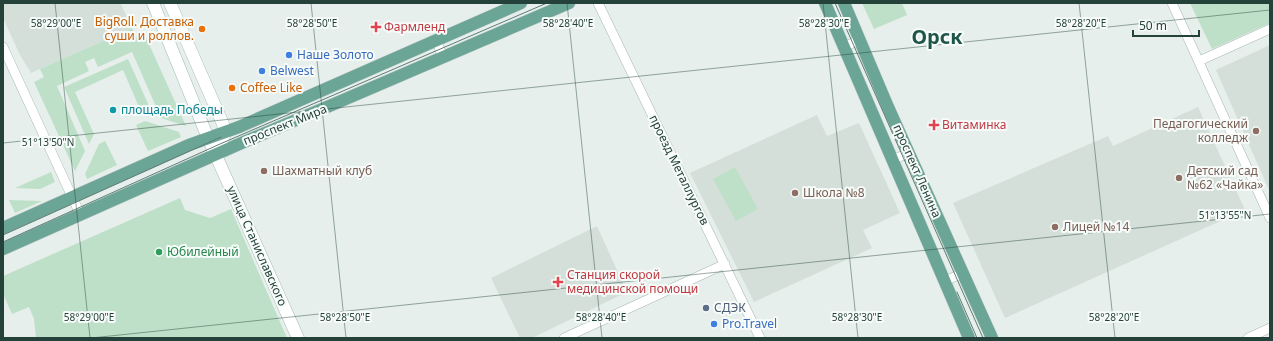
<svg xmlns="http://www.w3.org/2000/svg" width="1273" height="341" viewBox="0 0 1273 341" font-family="'Noto Sans',sans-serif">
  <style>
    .built { fill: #d4dfda }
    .green { fill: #bfe0c8 }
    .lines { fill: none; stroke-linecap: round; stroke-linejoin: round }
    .minor-casing { stroke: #a8b8b2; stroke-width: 10 }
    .secondary-casing { stroke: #a4bbb3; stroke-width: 13 }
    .primary-casing { stroke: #c2cac8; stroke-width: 13 }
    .minor { stroke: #fff; stroke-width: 9 }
    .secondary { stroke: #fff; stroke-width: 12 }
    .primary { stroke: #6aa596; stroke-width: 12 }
    .tram { stroke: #5f7d75; stroke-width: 1 }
    .ticks { fill: none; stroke: #24423a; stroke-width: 1; stroke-opacity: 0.45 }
    .health-dot { fill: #e0444e; stroke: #f7fbf9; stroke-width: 1.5 }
    .food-dot { fill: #e8710a; stroke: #f7fbf9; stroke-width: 1.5 }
    .shop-dot { fill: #3f7fe0; stroke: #f7fbf9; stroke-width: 1.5 }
    .culture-dot { fill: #0f9aa8; stroke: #f7fbf9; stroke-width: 1.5 }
    .education-dot { fill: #8d6e63; stroke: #f7fbf9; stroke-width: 1.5 }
    .leisure-dot { fill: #2e9e5b; stroke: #f7fbf9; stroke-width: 1.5 }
    .service-dot { fill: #5c6f8a; stroke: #f7fbf9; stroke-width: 1.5 }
    .labels { text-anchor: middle; stroke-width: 4; stroke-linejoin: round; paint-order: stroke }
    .food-label { font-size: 12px; fill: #c56008; stroke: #f7fbf9; text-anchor: end }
    .health-label { font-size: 12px; fill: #be3a42; stroke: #f7fbf9; text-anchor: start }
    .shop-label { font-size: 12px; fill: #366cbe; stroke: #f7fbf9; text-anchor: start }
    .culture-label { font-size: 12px; fill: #0d838f; stroke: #f7fbf9; text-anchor: start }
    .education-label { font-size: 12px; fill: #785e54; stroke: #f7fbf9; text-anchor: start }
    .street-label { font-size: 12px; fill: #24423a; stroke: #f7fbf9 }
    .leisure-label { font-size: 12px; fill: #27864d; stroke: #f7fbf9; text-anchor: start }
    .service-label { font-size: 12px; fill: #4e5e75; stroke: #f7fbf9; text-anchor: start }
    .town-label { font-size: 20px; font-weight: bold; fill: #1f5548; stroke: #f7fbf9 }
    .ticks-label { font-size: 10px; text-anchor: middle; fill: #24423a; stroke: #f7fbf9; stroke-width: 4; stroke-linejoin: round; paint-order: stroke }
  </style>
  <rect width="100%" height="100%" fill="#e6efeb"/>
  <path class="built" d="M3,3H123L121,4L132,28L31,73L20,55L3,18Z
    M1270,45V192L1216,70Z
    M1198,107L1245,210L1005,318L953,203L1108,136L1113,146Z
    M817,115L827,136L859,123L900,213L863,230L872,248L754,302L690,173Z
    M597,226L627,292L532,338H520L491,278Z"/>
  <path class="green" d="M862,3H902L907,15L874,29Z
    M1190,3H1270V23L1212,49Z
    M132,28L136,37L144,33L186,126L161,118L132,52L98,67L94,58L85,62L89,71L57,86L85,151L75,171L34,82L44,77L40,69Z
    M128,59L154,117L142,114L123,70L75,92L94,134L89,144L64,87Z
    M145,121L179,132L181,137L148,151L136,125Z
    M105,141L117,165L87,179L85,174L99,144Z
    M735,167L758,209L736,221L713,179Z
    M51,172L55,182L40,189L15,188Z
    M180,198L185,210L210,218L231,209L287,338H36L34,319L29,307L12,314L3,294V276Z
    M9,200L42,201L15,213Z"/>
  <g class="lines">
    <defs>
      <path id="minor" d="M598,3L760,338
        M1172,3L1270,218
        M436,40L443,57
        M3,47L80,214
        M844,47L859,40
        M1199,61L1270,29
        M893,160L908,153
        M945,281L963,273
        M564,338L725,264
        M1248,338L1270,328"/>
      <path id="secondary" d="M153,3L208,138L298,338
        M170,3L226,131L216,154"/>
      <path id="primary" d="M825,3L969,338
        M844,3L888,107L992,338
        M3,228L189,145L239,127L521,3
        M3,249L246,141L334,104L569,3"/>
    </defs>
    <use href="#minor" class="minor-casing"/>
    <use href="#secondary" class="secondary-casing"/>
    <use href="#primary" class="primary-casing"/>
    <use href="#minor" class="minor"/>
    <use href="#secondary" class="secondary"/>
    <use href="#primary" class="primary"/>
    <path class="tram" d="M835,3L983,338
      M3,235L221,137
      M3,242L220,144L547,3
      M957,292L977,338"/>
  </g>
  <path class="ticks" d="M55,3L90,338M311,3L346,338M567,3L602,338M823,3L858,338M1079,3L1115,338M3,143L1270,10M91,338L1270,214"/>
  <g class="health-dot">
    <path d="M374 21h4v4h4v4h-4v4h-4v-4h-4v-4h4z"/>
    <path d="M932 119h4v4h4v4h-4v4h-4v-4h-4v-4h4z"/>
    <path d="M556 276h4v4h4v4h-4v4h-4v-4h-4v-4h4z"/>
  </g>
  <g class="food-dot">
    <circle cx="202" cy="29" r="4"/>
    <circle cx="232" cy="88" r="4"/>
  </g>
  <g class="shop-dot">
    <circle cx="289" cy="55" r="4"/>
    <circle cx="262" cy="71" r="4"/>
    <circle cx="714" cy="324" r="4"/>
  </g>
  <circle class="culture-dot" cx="113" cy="110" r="4"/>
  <g class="education-dot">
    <circle cx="1256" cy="131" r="4"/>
    <circle cx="264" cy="171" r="4"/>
    <circle cx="1179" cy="178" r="4"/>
    <circle cx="795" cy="193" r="4"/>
    <circle cx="1055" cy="227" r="4"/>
  </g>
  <circle class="leisure-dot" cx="159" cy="252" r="4"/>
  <circle class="service-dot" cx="706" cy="308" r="4"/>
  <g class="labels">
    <g class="food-label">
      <text x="194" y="26">BigRoll. Доставка<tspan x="194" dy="14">суши и роллов.</tspan></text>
      <text x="240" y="92" text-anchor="start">Coffee Like</text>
    </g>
    <g class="health-label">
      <text x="384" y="31">Фармленд</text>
      <text x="942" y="129">Витаминка</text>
      <text x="567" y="279">Станция скорой<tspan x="567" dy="14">медицинской помощи</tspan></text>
    </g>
    <g class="shop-label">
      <text x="297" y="59">Наше Золото</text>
      <text x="270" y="75">Belwest</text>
      <text x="722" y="328">Pro.Travel</text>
    </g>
    <g class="culture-label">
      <text x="121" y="114">площадь Победы</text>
    </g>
    <g class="education-label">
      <text x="1248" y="128" text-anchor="end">Педагогический<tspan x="1248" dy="14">колледж</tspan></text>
      <text x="272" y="175">Шахматный клуб</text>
      <text x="1187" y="175">Детский сад<tspan x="1187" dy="14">№62 «Чайка»</tspan></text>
      <text x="803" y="197">Школа №8</text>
      <text x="1063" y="231">Лицей №14</text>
    </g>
    <g class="street-label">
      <text transform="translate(285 125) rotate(-22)" y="4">проспект Мира</text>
      <text transform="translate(679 170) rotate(64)" y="4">проезд Металлургов</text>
      <text transform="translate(917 171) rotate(66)" y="4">проспект Ленина</text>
      <text transform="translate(257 246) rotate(66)" y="4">улица Станиславского</text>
    </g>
    <g class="leisure-label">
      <text x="167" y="256">Юбилейный</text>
    </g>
    <g class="service-label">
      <text x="714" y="312">СДЭК</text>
    </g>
    <g class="town-label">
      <text x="937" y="44">Орск</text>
    </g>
  </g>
  <g class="ticks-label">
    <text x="56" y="27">58°29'00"E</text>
    <text x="312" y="27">58°28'50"E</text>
    <text x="568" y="27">58°28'40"E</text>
    <text x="824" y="27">58°28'30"E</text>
    <text x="1081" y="27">58°28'20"E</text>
    <text x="48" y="146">51°13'50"N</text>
    <text x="1225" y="219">51°13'55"N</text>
    <text x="89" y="321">58°29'00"E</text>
    <text x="345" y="321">58°28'50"E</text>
    <text x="601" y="321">58°28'40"E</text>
    <text x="857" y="321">58°28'30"E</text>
    <text x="1114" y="321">58°28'20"E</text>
  </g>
  <rect width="1273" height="341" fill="none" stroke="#24423a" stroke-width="8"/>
  <path d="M1133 30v6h66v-6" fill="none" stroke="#24423a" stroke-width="2"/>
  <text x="1139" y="30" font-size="12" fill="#24423a" stroke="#f7fbf9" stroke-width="3" paint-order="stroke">50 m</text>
</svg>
